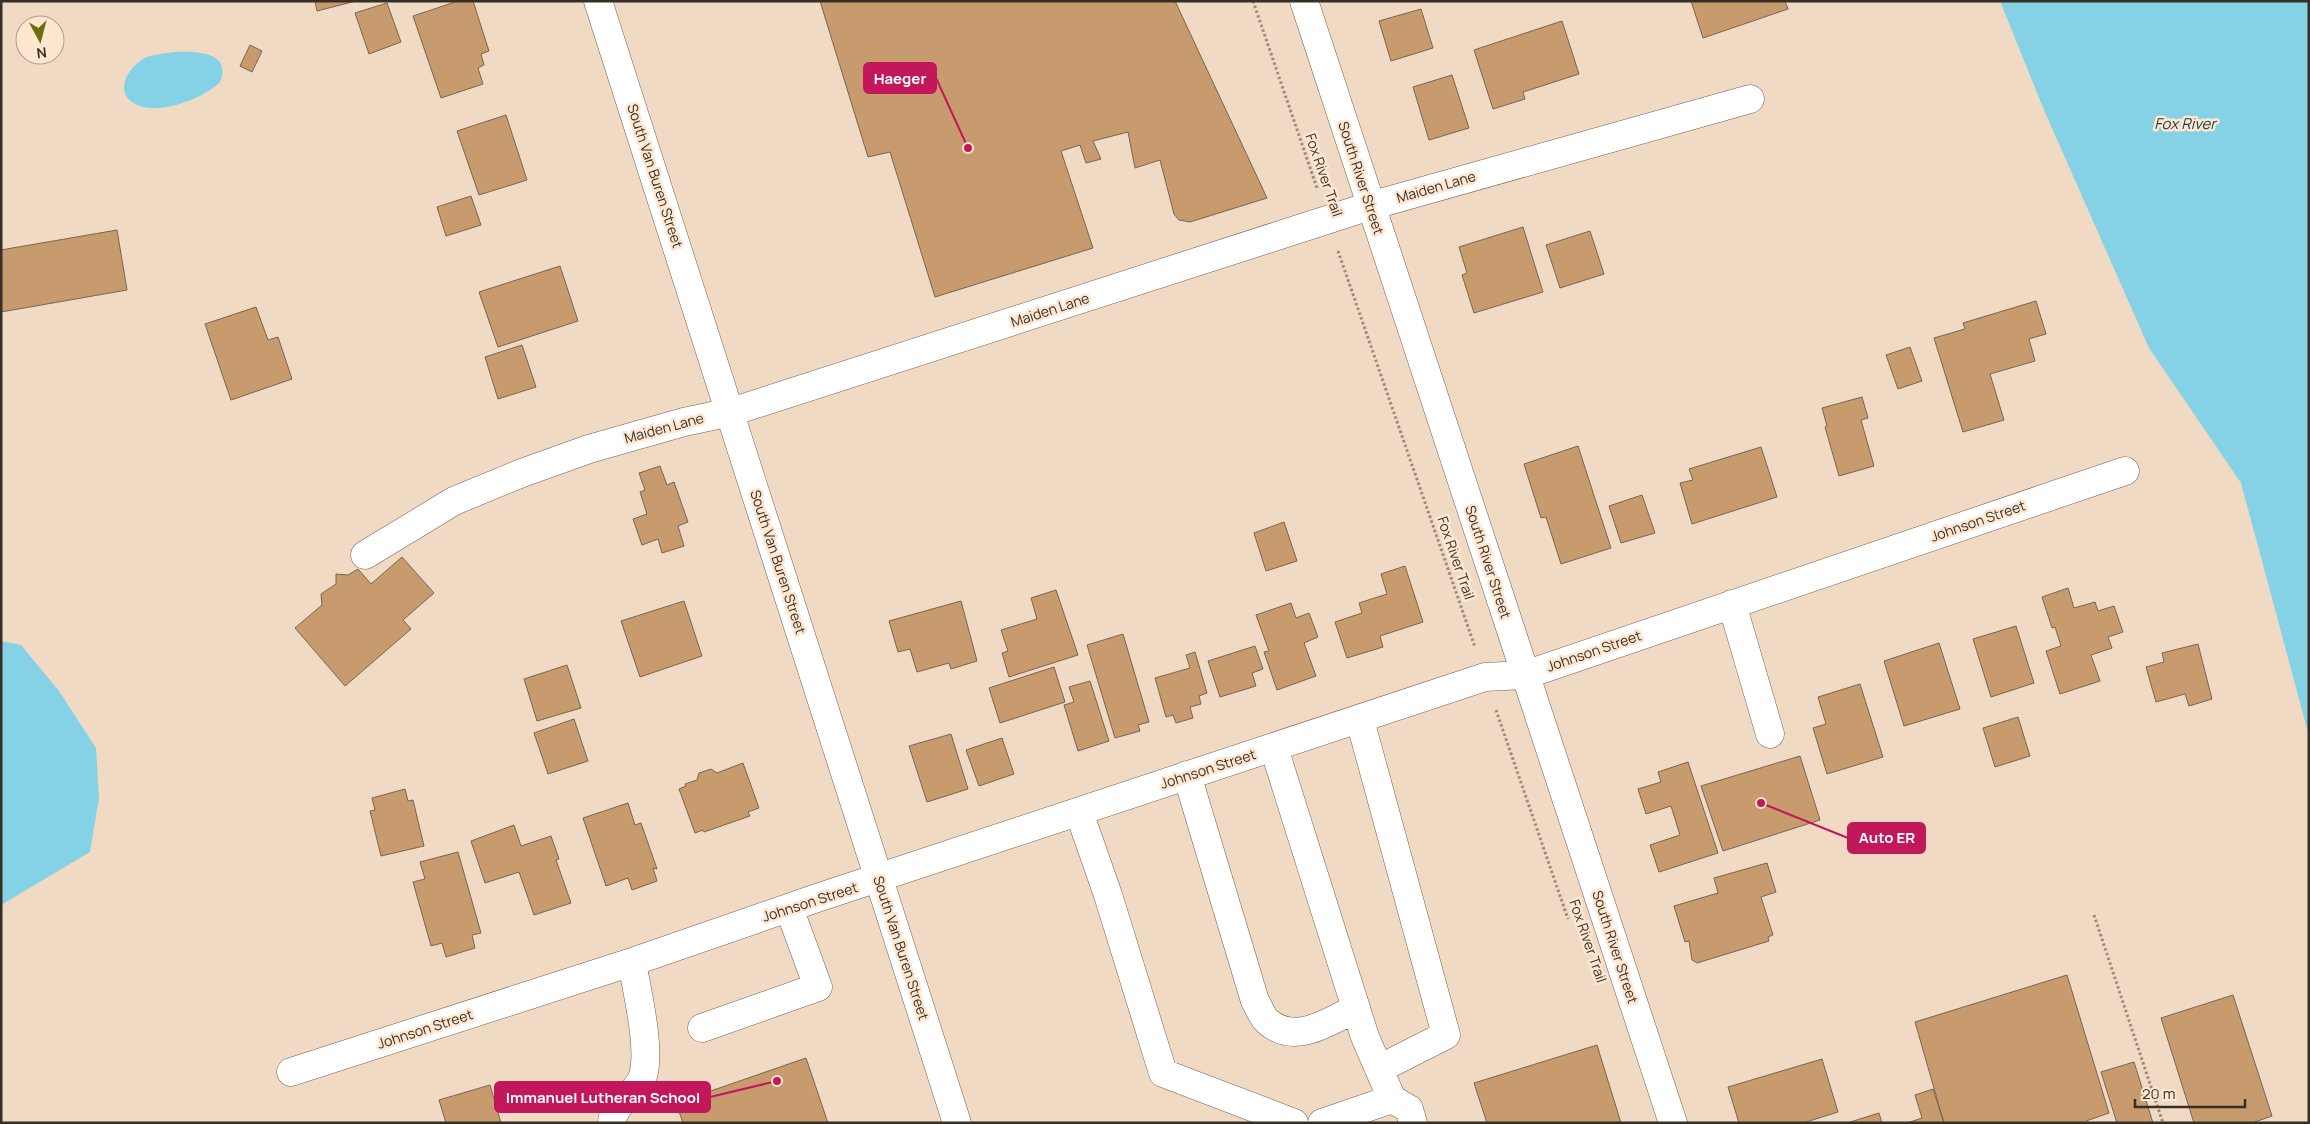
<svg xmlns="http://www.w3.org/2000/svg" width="2310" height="1124" viewBox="0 0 2310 1124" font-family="Manrope,sans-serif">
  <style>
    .water { fill: #85d2e6 }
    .building { fill: #c79b6d; stroke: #786551 }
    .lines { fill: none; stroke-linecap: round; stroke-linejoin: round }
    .minor-casing { stroke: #73604d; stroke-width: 29 }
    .path { stroke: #9a8a7a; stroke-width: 3; stroke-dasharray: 2.5 2.5; stroke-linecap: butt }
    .minor { stroke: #fff; stroke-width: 28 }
    .labels { text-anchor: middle; stroke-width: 5; stroke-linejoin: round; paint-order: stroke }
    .street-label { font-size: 14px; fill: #372e26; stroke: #fee7d1 }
    .water-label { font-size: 15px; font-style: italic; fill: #183c45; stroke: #fee7d1 }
    .leader { fill: none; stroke: #c2185b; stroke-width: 2 }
    .callout-dot { fill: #c2185b; stroke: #fee7d1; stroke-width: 2 }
    .callout { fill: #c2185b; stroke: #c2185b; stroke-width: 2 }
    .callout-label { font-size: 15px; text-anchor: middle; font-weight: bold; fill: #fff }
  </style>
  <rect width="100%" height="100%" fill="#f0dac4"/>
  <path class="water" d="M2000,1H2309V736L2241,483L2149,348L2044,110Z
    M173,52C192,51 233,50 220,82C204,99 153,118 132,102C115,90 128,68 143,59C152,54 163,54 173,52Z
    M1,641L21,645L59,691L96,748L99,798L90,852L1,905Z"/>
  <path class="building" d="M315,1H356L317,11Z
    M458,1H473L489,51L481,54L484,65L478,68L483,84L441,98L413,16Z
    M820,1H1175L1267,198L1190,222L1179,220L1174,214L1160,160L1135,168L1128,132L1093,141L1101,159L1086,163L1080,145L1061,151L1093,248L935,297L890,152L868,157Z
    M1691,1H1785L1788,9L1703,38Z
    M387,3L401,42L369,54L355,13Z
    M1421,9L1433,48L1391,61L1379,21Z
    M1562,21L1579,74L1523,92L1525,99L1493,109L1474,50Z
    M250,45L262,51L252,72L240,66Z
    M1452,75L1469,128L1429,140L1413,87Z
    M506,115L527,180L479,195L457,131Z
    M471,196L481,225L446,236L437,207Z
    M1523,227L1543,292L1474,313L1462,275L1467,273L1459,247Z
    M117,230L127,290L1,312V250Z
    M1590,231L1604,274L1560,288L1546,245Z
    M560,266L578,321L498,347L479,292Z
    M2036,301L2046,334L2029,339L2035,361L1990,374L2004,420L1963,432L1934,338L1965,329L1963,323Z
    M256,307L268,340L278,337L292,379L231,400L205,324Z
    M522,345L536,387L498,399L485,357Z
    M1910,347L1922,381L1898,389L1886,355Z
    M1862,397L1868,418L1861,420L1874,466L1839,476L1825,427L1827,426L1822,408Z
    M1578,446L1611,548L1561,564L1546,517L1541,518L1524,464Z
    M1761,447L1777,497L1692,524L1680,483L1693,480L1689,469Z
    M660,466L667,485L674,482L688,522L678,526L684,546L662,553L658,539L642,545L633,519L647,514L640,492L645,490L639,473Z
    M1642,495L1655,533L1621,543L1609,506Z
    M1284,522L1297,561L1266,571L1254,533Z
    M402,557L434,593L403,620L411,629L345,686L295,628L322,605L321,594L336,584V574L348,575L358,569L371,584Z
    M1405,566L1423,622L1380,636L1383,647L1347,658L1335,622L1362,613L1359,603L1387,594L1381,574Z
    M2068,588L2074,608L2095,602L2098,611L2114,606L2123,632L2108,637L2112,648L2091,655L2100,681L2060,694L2046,651L2061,646L2055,627L2052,628L2042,597Z
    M1056,590L1078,655L1009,677L1002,653L1008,651L1001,630L1037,619L1031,598Z
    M684,601L702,656L640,677L621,621Z
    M961,601L977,661L951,669L949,663L917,672L910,649L898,652L889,621Z
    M1291,603L1296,618L1309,613L1318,637L1304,643L1316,676L1277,690L1264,652L1269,651L1256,615Z
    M2016,626L2034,683L1991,697L1973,639Z
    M1123,634L1149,722L1138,725L1140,731L1115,738L1087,645Z
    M1939,643L1960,709L1904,726L1884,661Z
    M2198,644L2212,699L2189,706L2185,694L2156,702L2146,667L2164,662L2162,653Z
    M1255,646L1263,669L1252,673L1256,686L1220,697L1208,661Z
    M1195,652L1207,693L1199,696L1201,704L1190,707L1193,718L1176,723L1173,715L1166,717L1155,678L1190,668L1186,655Z
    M567,665L581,708L537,721L524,679Z
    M1054,667L1065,702L1000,723L989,688Z
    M1090,681L1109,741L1078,751L1064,705L1074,702L1069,687Z
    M1860,684L1883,757L1827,774L1813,728L1826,724L1818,697Z
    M2018,717L2030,756L1995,767L1983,728Z
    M574,719L588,761L548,774L534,733Z
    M951,734L968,789L927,802L909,746Z
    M1002,738L1014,774L979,786L966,750Z
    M1800,756L1820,820L1723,851L1701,786Z
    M1688,762L1718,853L1659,872L1650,845L1680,835L1671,806L1646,814L1638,789L1661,782L1658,772Z
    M743,763L759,808L748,812L750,816L704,832L703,830L695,833L679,789L686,786L685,784L697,780L699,773L711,769L717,773Z
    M405,789L408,801L413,800L424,846L381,856L370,811L375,810L372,798Z
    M628,803L635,825L641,823L657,869L653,868L657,881L632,890L628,878L606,886L583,818Z
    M514,825L521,846L551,836L559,859L556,860L571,903L534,915L519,872L485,883L471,841Z
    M458,852L481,933L472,935L475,948L446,957L442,943L431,946L413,882L425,879L420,862Z
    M1767,863L1776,892L1761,897L1773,935L1768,937L1769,941L1697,963L1692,960L1689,941L1685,942L1674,906L1718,893L1714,878Z
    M2067,975L2109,1113L2086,1121V1123H1944L1915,1022Z
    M2233,995L2272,1116L2252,1123H2194L2161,1018Z
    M1597,1045L1621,1123H1487L1474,1083Z
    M806,1058L828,1123H683L676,1103Z
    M1822,1059L1838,1112L1803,1123H1739L1728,1087Z
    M2134,1062L2153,1123H2117L2101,1072Z
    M490,1085L501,1123H446L439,1100Z
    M1933,1089L1944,1123H1907L1922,1118L1915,1095Z
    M1879,1113L1882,1123H1847Z"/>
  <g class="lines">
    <defs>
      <path id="minor" d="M598,1L957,1123
        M1304,1L1673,1123
        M365,555L454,501L522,473L589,449L684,422L731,412L1370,206L1750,99
        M1732,604L1770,734
        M1360,720L1446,1035L1379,1069
        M1274,748L1365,1037L1392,1099
        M1187,775L1255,1001C1259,1007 1262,1017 1267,1021C1294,1046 1329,1022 1356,1008
        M1079,812L1108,895L1163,1073L1294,1123
        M702,1028L818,987L789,908
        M291,1072L632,962L817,898L1485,677L1525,675L2125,471
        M612,1123C613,1102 637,1095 643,1076C651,1048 637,992 632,962
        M1322,1123L1392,1099L1409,1109L1413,1123"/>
    </defs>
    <use href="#minor" class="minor-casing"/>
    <path class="path" d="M1253,1L1317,188
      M1338,251L1475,647
      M1496,710L1568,919
      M2094,915L2163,1123"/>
    <use href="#minor" class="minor"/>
  </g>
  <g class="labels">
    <g class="street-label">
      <text transform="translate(1324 175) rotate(71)" y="5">Fox River Trail</text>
      <text transform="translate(655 176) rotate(72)" y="5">South Van Buren Street</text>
      <text transform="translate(1361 178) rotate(72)" y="5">South River Street</text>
      <text transform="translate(1436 187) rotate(-16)" y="5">Maiden Lane</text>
      <text transform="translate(1050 310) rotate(-18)" y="5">Maiden Lane</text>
      <text transform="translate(664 428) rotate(-15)" y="5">Maiden Lane</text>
      <text transform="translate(1978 521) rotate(-19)" y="5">Johnson Street</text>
      <text transform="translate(1456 558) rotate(71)" y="5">Fox River Trail</text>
      <text transform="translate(778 562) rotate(72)" y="5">South Van Buren Street</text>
      <text transform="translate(1488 562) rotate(72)" y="5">South River Street</text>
      <text transform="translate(1594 651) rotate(-19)" y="5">Johnson Street</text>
      <text transform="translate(1208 769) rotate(-18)" y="5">Johnson Street</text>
      <text transform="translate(810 902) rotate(-18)" y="5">Johnson Street</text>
      <text transform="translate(1588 941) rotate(71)" y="5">Fox River Trail</text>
      <text transform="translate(1615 947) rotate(72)" y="5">South River Street</text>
      <text transform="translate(901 948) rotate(72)" y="5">South Van Buren Street</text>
      <text transform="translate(425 1029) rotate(-18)" y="5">Johnson Street</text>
    </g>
    <g class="water-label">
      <text x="2185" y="129">Fox River</text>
    </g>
  </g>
  <path class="leader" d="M968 148L936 78M1761 803L1848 838M777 1081L710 1097"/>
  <g class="callout-dot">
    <circle cx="968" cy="148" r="5"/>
    <circle cx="1761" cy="803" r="5"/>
    <circle cx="777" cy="1081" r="5"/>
  </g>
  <g class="callout">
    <rect x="864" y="63" width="72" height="30" rx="5"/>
    <rect x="1848" y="823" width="77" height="30" rx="5"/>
    <rect x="495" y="1082" width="215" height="30" rx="5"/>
  </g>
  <g class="callout-label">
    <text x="900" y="84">Haeger</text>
    <text x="1887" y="843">Auto ER</text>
    <text x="603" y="1103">Immanuel Lutheran School</text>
  </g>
  <rect width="2310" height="1124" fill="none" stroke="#372e26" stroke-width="5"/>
  <g transform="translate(40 40) rotate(173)"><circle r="24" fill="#fee7d1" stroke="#ae9d8d"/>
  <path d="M0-4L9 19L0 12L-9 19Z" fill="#6d6e11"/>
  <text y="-8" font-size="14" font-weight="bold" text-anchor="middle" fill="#372e26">N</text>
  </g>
  <path d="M2135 1099v8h110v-8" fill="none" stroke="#372e26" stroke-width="2.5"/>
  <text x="2142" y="1099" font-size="15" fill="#372e26" stroke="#fee7d1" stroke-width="4" paint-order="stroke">20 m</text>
</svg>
